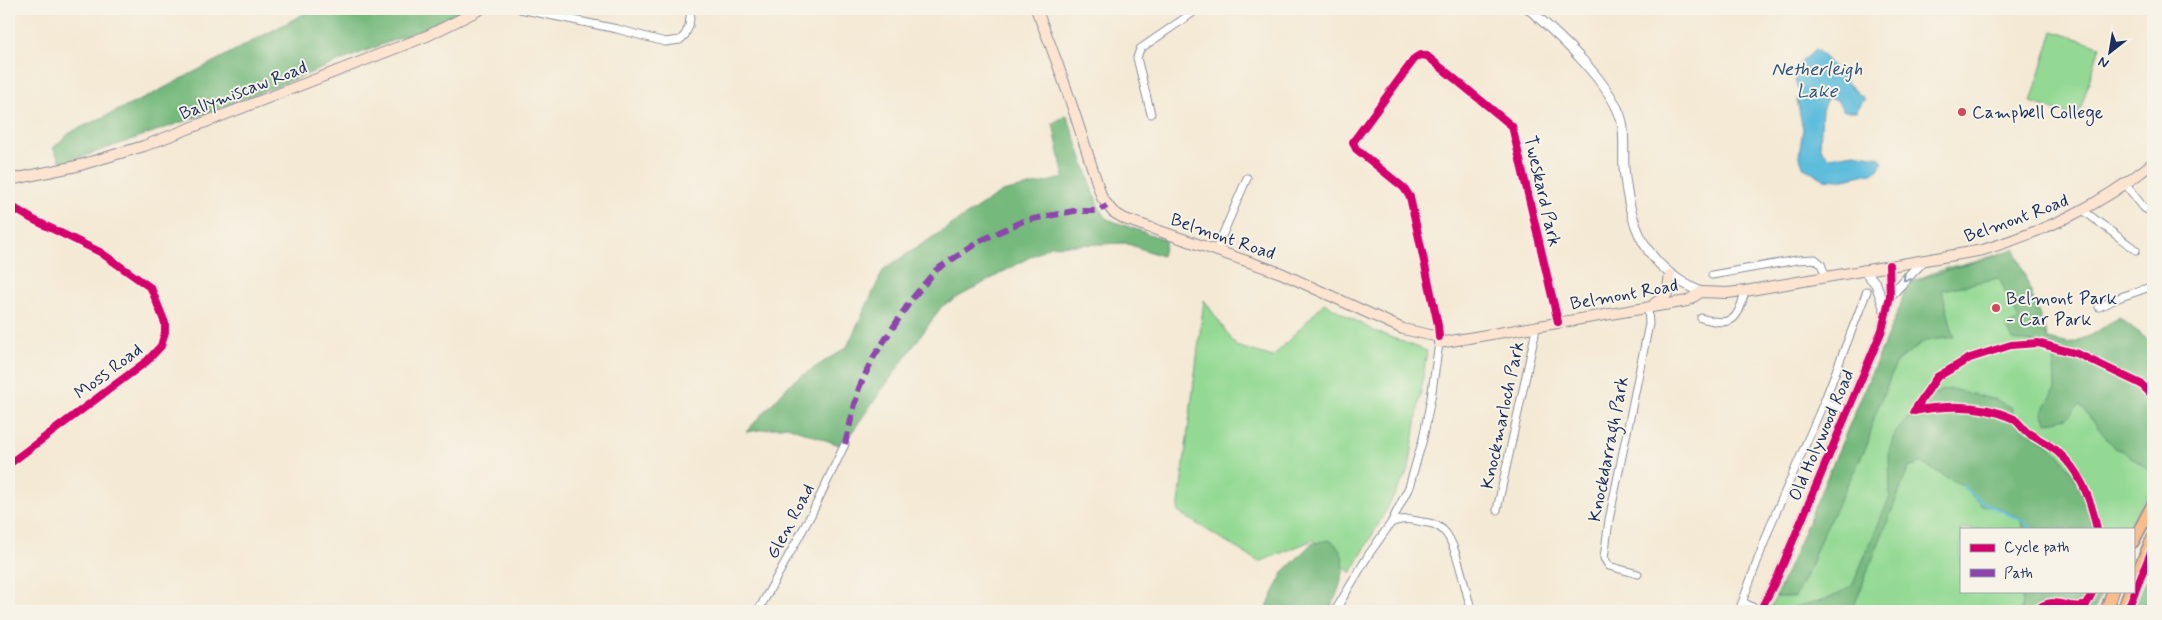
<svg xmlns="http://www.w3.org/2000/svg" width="2162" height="620" viewBox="0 0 2162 620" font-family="Mynerve,sans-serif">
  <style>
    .green { fill: #93d993; stroke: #578478 }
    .forest { fill: #76b97d; stroke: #48746e }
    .water { fill: #5ebddc; stroke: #3c769d }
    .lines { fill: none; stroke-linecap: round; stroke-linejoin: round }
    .stream { stroke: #5ebddc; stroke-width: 2.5 }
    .minor-casing { stroke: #888c99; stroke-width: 9 }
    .tertiary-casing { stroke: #888c99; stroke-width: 11 }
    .secondary-casing { stroke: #888c99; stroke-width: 12 }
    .trunk-casing { stroke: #888c99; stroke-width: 14 }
    .minor { stroke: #fff; stroke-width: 7 }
    .tertiary { stroke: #fff; stroke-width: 9 }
    .secondary { stroke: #fde4d0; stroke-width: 10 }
    .trunk { stroke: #f9bc8a; stroke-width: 11 }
    .quiet { stroke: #8e44ad; stroke-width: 6; stroke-dasharray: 12 6; stroke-linecap: butt }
    .cycleway-casing { stroke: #f7f3e8; stroke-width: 11 }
    .cycleway { stroke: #d6006c; stroke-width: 8 }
    .oneway { stroke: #8d97ae }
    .poi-dot { fill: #d1495b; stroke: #f7f3e8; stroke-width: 2 }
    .labels { text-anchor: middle; stroke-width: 4; stroke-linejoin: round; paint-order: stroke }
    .street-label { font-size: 18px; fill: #1b2f5e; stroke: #f7f3e8 }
    .poi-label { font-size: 18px; fill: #1b2f5e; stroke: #f7f3e8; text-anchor: start }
    .water-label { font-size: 19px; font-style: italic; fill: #2c527e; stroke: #f7f3e8 }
  </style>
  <rect width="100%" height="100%" fill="#f7f3e8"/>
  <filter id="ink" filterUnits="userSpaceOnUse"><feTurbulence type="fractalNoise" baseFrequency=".02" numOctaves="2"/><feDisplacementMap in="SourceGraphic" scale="10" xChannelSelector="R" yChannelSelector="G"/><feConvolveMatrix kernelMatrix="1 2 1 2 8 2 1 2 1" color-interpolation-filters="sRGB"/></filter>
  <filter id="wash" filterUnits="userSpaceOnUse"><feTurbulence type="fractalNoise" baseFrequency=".0096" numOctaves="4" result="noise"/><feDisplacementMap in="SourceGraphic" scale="20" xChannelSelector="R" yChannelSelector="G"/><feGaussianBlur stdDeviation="1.12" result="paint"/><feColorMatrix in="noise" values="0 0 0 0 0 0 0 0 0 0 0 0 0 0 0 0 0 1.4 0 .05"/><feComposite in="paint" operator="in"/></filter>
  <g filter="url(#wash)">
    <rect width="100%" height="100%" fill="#f4e9d4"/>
    <path class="green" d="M2053,31L2100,46L2078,117L2031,102Z
      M2016,252L2048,339L2069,344L2092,335L2119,317L2153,344V488L2139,509L2129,529H1961V591H2102L2094,611H1769L1781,587L1901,304L1905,287C1936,266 1980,261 2016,252Z
      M1204,300L1236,346L1273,357L1324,303L1374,331L1427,351L1409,469L1351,573L1313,540L1259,562L1178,512Z"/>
    <path class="forest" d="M313,9H466L445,20L213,111L62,164L53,148L71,132L147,97Z
      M1067,115L1098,205L1107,219L1166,240L1162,256L1125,243L1050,246L942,306L842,446L787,426L746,432L792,382L847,347L884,269L1002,192L1064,178L1053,123Z
      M2015,249L2048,339L2069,344L2092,335L2119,317L2153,344V474L2121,449H2115L2080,405L2067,418L2047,423L2042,413L2055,389L2054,360L2061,347L2013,340L2006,326L2019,320L1999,278L1942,290L1954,337L1925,341L1897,361L1875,415L1868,443L1821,538L1809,569L1795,597H1776L1901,304L1905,287L1916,280Z
      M1951,389L1996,400L2012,408C2017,437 2038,432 2054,450C2078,475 2085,496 2094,529H2023L2020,518L1997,507L1981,505L1963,486L1921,463L1909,467L1852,611H1779L1830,598L1852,586L1890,496L1889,451L1895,433L1919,406L1940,391Z
      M1329,540C1356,554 1339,590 1329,611H1265L1284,571L1311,544Z
      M2153,565V611H2133Z
      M2019,591H2102L2094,611H2021L2022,599Z"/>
    <path class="water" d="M1816,49C1834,65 1847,85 1865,99L1856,111H1844L1836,99L1827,98L1822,110L1820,147L1830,157L1854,153L1879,157L1883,162L1876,172L1839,180L1824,179L1804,168L1799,155L1803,129L1797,100L1800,94L1794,77L1799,64Z"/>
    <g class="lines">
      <path class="stream" d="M354,15L365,9
        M1963,486L1980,501L2022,520L2032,529"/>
    </g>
  </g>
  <g filter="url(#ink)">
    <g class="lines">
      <defs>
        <path id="minor" d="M520,9L617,29L665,42L680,40L685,35L689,26L691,9
          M1151,114L1137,58L1140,49L1198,9
          M2126,185L2144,208L2153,213
          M9,205L32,219L100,252L151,288L165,323V332L161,346L147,361L9,464
          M2084,211L2136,250
          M1216,250L1247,178
          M1712,275L1797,260L1815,259L1821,264L1826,277
          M2099,307L2118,298L2153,286
          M1701,318C1732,327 1738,321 1745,291
          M1439,337L1438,325L1410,197L1404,188L1356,149L1353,142L1415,58L1420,55L1427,56L1512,126L1558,322
          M1824,402L1849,411
          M1497,510L1535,334L1534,326
          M1391,523C1403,518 1410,519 1422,522C1430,523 1437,524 1443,530C1457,542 1465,592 1472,611
          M1638,574L1609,566L1604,558L1609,520L1649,324L1648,306
          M1743,602L1760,611
          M758,611L811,515L845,444
          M1335,611L1369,554L1391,523L1409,487L1423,439L1431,398L1439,343
          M1739,611L1771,524L1824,402L1867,291"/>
        <path id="tertiary" d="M1529,9C1557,34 1613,84 1622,122C1625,136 1623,153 1624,168C1629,226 1645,267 1701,292
          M1864,270L1876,284L1886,313
          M1890,296L1924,260
          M1760,611L1778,576L1882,330L1890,296L1889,265"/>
        <path id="secondary" d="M1036,9C1062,70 1081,134 1102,198L1113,212L1125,219L1281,273L1403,329L1439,337V343L1687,301L1701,292L1727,293L1745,291L1983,250C2049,229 2098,207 2153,163
          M9,180L77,166L144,146L427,36L481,9
          M1654,304L1667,294L1670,275"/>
        <path id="trunk" d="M2133,542L2153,504
          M2133,583L2153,537
          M2106,611L2113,591
          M2123,611L2130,591"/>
      </defs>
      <use href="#minor" class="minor-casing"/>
      <use href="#tertiary" class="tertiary-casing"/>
      <use href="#secondary" class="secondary-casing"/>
      <use href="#trunk" class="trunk-casing"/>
      <use href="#minor" class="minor"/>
      <use href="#tertiary" class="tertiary"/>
      <use href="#secondary" class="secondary"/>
      <use href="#trunk" class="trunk"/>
      <path class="quiet" d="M845,444L859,388L873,358L911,300L936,270L980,241L1023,221L1074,211H1097L1107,206"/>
      <defs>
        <path id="cycleway" d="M9,205L32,219L100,252L151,288L165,323V332L161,346L147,361L9,464
          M1439,337L1438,325L1410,197L1404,188L1356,149L1353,142L1415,58L1420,55L1427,56L1512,126L1558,322
          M1914,411L1937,377L1970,358L2011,345L2038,343L2078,354L2141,384L2153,396
          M1914,411C1946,405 1981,404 2012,418C2018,420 2022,429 2028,433C2036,438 2044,442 2051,447C2078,465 2091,499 2097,529
          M1760,611L1778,576L1882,330L1890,296L1889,265
          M2036,611C2053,593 2067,612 2086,605L2093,591
          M2127,611L2153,547"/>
      </defs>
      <use href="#cycleway" class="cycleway-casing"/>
      <use href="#cycleway" class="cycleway"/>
    </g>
    <defs><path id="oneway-chevron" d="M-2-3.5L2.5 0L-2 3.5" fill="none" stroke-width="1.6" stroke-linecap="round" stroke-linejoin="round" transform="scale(1.25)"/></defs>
    <use class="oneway" href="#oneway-chevron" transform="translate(1906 278) rotate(134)"/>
  </g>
  <g class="poi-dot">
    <circle cx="1962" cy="112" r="5"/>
    <circle cx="1996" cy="308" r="5"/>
  </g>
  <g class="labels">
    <g class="street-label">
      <text transform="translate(243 90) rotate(-21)" y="6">Ballymiscaw Road</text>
      <text transform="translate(1543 191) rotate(77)" y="6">Tweskard Park</text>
      <text transform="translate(2016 218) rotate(-20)" y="6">Belmont Road</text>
      <text transform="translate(1223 236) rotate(19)" y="6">Belmont Road</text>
      <text transform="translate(1624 294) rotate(-10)" y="6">Belmont Road</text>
      <text transform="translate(108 371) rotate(-37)" y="6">Moss Road</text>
      <text transform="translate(1502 415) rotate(-78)" y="6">Knockmarloch Park</text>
      <text transform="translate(1821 435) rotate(-67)" y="6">Old Holywood Road</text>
      <text transform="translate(1608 449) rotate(-79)" y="6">Knockdarragh Park</text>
      <text transform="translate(790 521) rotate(-62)" y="6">Glen Road</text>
    </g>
    <g class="poi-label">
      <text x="1972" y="118">Campbell College</text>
      <text x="2006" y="304">Belmont Park<tspan x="2006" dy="21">- Car Park</tspan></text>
    </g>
    <g class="water-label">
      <text x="1817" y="75">Netherleigh<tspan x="1817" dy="22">Lake</tspan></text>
    </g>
  </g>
  <rect width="2162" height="620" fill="none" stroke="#f7f3e8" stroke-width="30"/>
  <rect x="1960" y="528" width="175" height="65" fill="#f7f3e8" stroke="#9fa5b1"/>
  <rect x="1970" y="544" width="25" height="8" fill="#d6006c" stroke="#9fa5b1"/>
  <text x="2004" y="552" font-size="15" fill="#1b2f5e">Cycle path</text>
  <rect x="1970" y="569" width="25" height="8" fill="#8e44ad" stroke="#9fa5b1"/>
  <text x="2004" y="578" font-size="15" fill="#1b2f5e">Path</text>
  <g transform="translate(2110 52) rotate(211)" stroke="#f7f3e8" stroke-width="4" paint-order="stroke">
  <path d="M0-4L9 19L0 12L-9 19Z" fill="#1b2f5e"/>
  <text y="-8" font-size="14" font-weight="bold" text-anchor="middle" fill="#1b2f5e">N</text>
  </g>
</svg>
